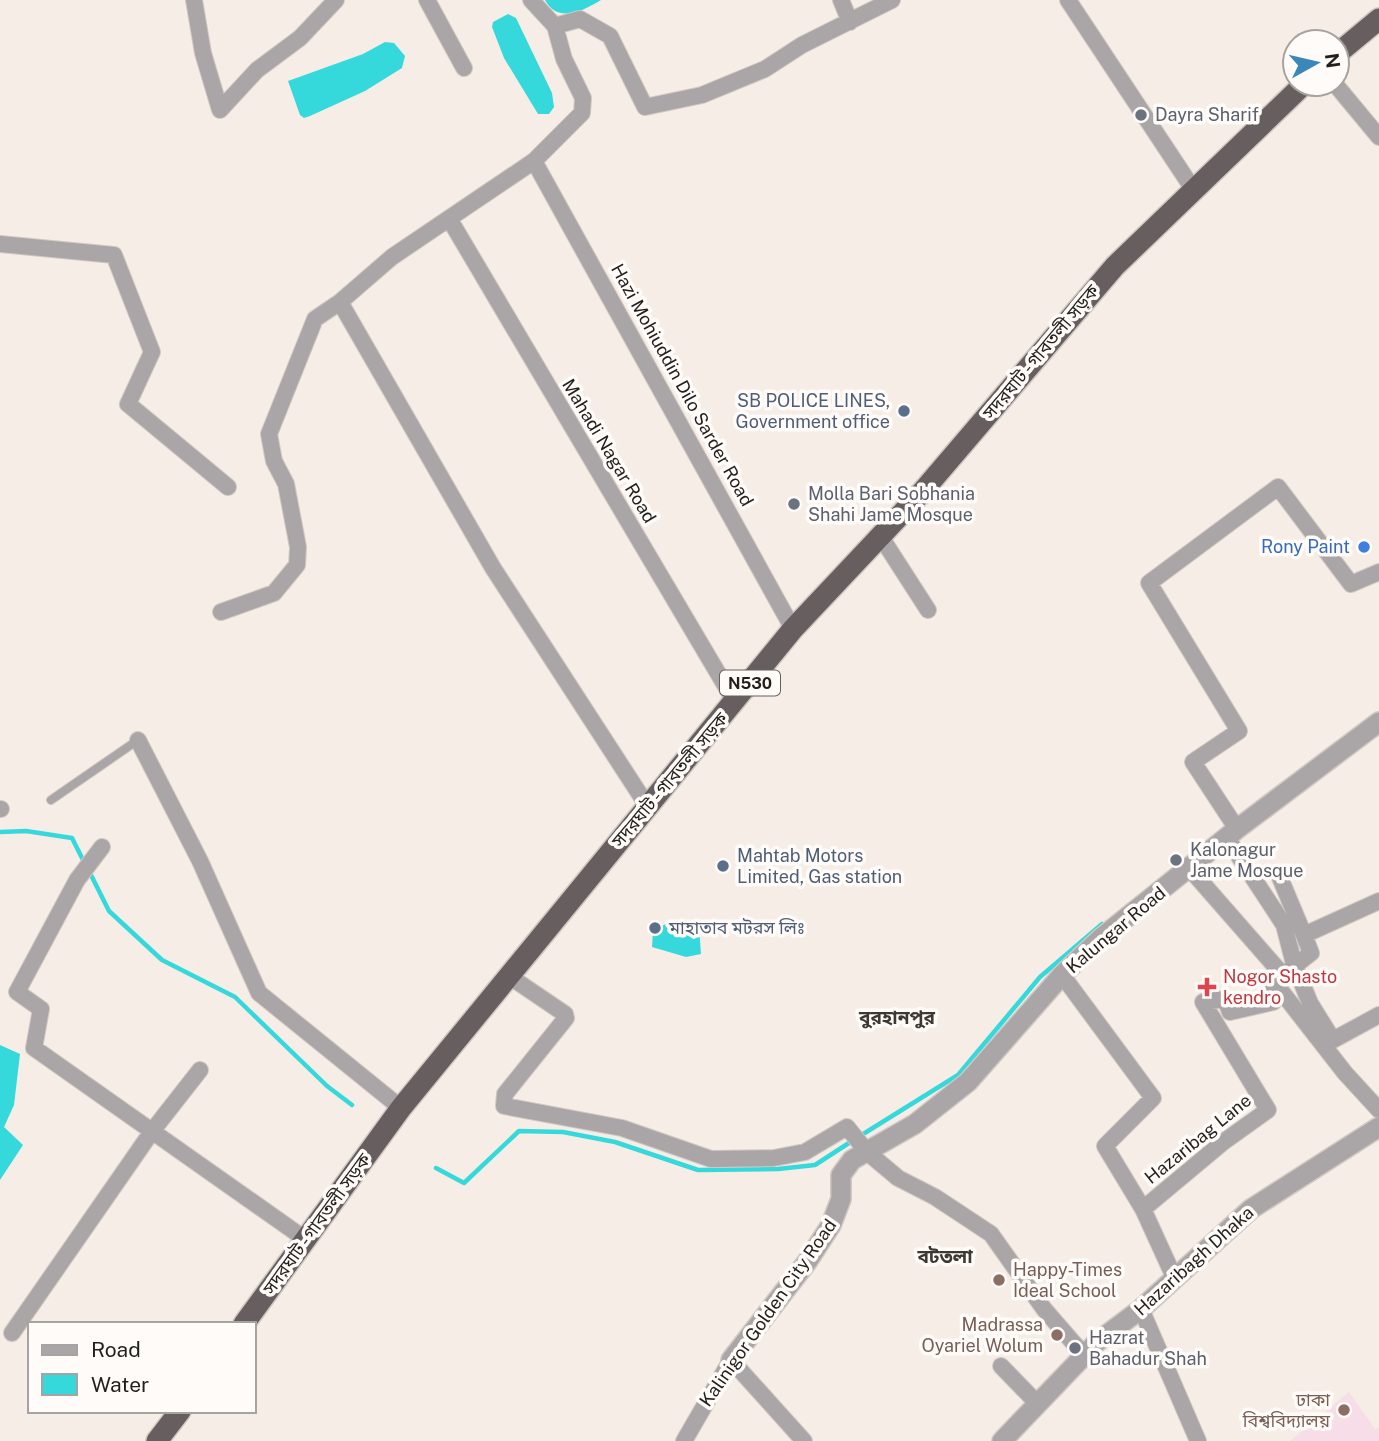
<svg xmlns="http://www.w3.org/2000/svg" width="1379" height="1441" viewBox="0 0 1379 1441" font-family="'Public Sans','Noto Sans Bengali',sans-serif">
  <style>
    .education { fill: #f6dde7 }
    .water { fill: #35d9db }
    .lines { fill: none; stroke-linecap: round; stroke-linejoin: round }
    .stream { stroke: #35d9db; stroke-width: 4.5 }
    .service-casing { stroke: #d0c8c2; stroke-width: 10 }
    .minor-casing { stroke: #d0c8c2; stroke-width: 18 }
    .tertiary-casing { stroke: #d0c8c2; stroke-width: 22 }
    .trunk-casing { stroke: #d0c8c2; stroke-width: 24 }
    .service { stroke: #aaa5a6; stroke-width: 8 }
    .minor { stroke: #aaa5a6; stroke-width: 16 }
    .tertiary { stroke: #aaa5a6; stroke-width: 19 }
    .trunk { stroke: #675e60; stroke-width: 21 }
    .worship-dot { fill: #6b7280; stroke: #fffbf9; stroke-width: 2.5 }
    .service-dot { fill: #5c6f8a; stroke: #fffbf9; stroke-width: 2.5 }
    .shop-dot { fill: #3f7fe0; stroke: #fffbf9; stroke-width: 2.5 }
    .health-dot { fill: #e0444e; stroke: #fffbf9; stroke-width: 2.5 }
    .education-dot { fill: #8d6e63; stroke: #fffbf9; stroke-width: 2.5 }
    .labels { text-anchor: middle; stroke-width: 7; stroke-linejoin: round; paint-order: stroke }
    .shield { fill: #fffbf9; stroke: #64615f; stroke-width: 2 }
    .shield-label { font-size: 16px; font-weight: bold; fill: #221f1d }
    .worship-label { font-size: 18px; fill: #5b616d; stroke: #fffbf9; text-anchor: start }
    .street-label { font-size: 18px; fill: #221f1d; stroke: #fffbf9 }
    .service-label { font-size: 18px; fill: #4e5e75; stroke: #fffbf9; text-anchor: start }
    .shop-label { font-size: 18px; fill: #366cbe; stroke: #fffbf9; text-anchor: end }
    .health-label { font-size: 18px; fill: #be3a42; stroke: #fffbf9; text-anchor: start }
    .education-label { font-size: 18px; fill: #785e54; stroke: #fffbf9; text-anchor: end }
    .neighbourhood-label { font-size: 19px; font-weight: bold; fill: #3e3832; stroke: #fffbf9 }
  </style>
  <rect width="100%" height="100%" fill="#f6ede6"/>
  <path class="education" d="M1349,1392L1375,1429L1379,1428V1441H1290Z"/>
  <path class="water" d="M545,0H601C583,11 558,24 545,0Z
    M508,14L516,18L552,93L554,107L549,114H538L504,58L492,27L493,22Z
    M385,42L394,43L405,56L402,68L365,91L310,116L304,118L300,115L288,81L363,54Z
    M668,923L699,927L701,954L686,957L652,947L653,930Z
    M0,1045L20,1054L14,1105L4,1127L23,1145L0,1180Z"/>
  <g class="lines">
    <path class="stream" d="M0,832L26,831L72,838L84,862
      M88,869L109,911L162,960L235,997L327,1086L352,1105
      M860,1136L958,1075L1040,977L1102,924
      M436,1168L464,1183L519,1131L563,1132L615,1142L698,1170L778,1169L815,1165L852,1141"/>
    <defs>
      <path id="service" d="M51,800L138,740"/>
      <path id="minor" d="M194,0L203,53L220,110L257,70L300,38L336,0
        M427,0L464,68
        M841,0L850,22
        M1068,0L1193,189
        M555,26L580,19L610,36L645,107L702,95L765,69L802,45L892,0
        M1335,84L1379,137
        M534,161L793,629
        M450,220L735,702
        M0,244L114,255L152,352L128,404L228,487
        M340,302L493,568L648,807
        M881,537L928,610
        M221,612L274,593L297,565L298,547L286,484L274,461L269,434L315,319L340,302L392,257L534,161L582,113L583,98L564,59L555,26L531,0
        M138,740L200,861L259,993L401,1108
        M0,809H1
        M1237,829L1193,762L1239,731L1149,583L1278,487L1351,584L1379,572
        M1227,838L1284,925L1294,964L1310,1003L1333,1040L1379,1015
        M102,847L77,880L17,992L41,1009L34,1048L305,1239
        M1190,869L1282,974
        M1278,873L1304,935
        M1062,975L1153,1098L1105,1146L1143,1209L1174,1277
        M509,976L565,1014L566,1018L505,1094L504,1106L622,1128L711,1159L774,1158L805,1152L847,1127L867,1152L898,1178L935,1197L991,1234L1044,1309L1084,1355
        M1274,982L1345,1073L1379,1110
        M1143,1209L1222,1143L1268,1110L1203,1002L1225,999L1230,1012L1273,1002L1274,982L1311,953L1304,935L1379,901
        M1141,1309L1198,1441
        M12,1333L153,1130L200,1070
        M1001,1366L1036,1402
        M684,1441L731,1360L804,1441"/>
      <path id="tertiary" d="M731,1360L807,1262L831,1225L841,1199V1175L852,1160L915,1124L968,1082L1062,975L1101,938L1237,829L1379,722
        M1002,1441L1097,1342L1141,1309L1251,1209L1379,1127"/>
      <path id="trunk" d="M1337,54L1379,19
        M244,1324L401,1108L793,629L922,492L1115,266L1304,84
        M157,1441L180,1411"/>
    </defs>
    <use href="#service" class="service-casing"/>
    <use href="#minor" class="minor-casing"/>
    <use href="#tertiary" class="tertiary-casing"/>
    <use href="#trunk" class="trunk-casing"/>
    <use href="#service" class="service"/>
    <use href="#minor" class="minor"/>
    <use href="#tertiary" class="tertiary"/>
    <use href="#trunk" class="trunk"/>
  </g>
  <g class="worship-dot">
    <circle cx="1141" cy="115" r="7"/>
    <circle cx="794" cy="504" r="7"/>
    <circle cx="1176" cy="860" r="7"/>
    <circle cx="1075" cy="1348" r="7"/>
  </g>
  <g class="service-dot">
    <circle cx="904" cy="411" r="7"/>
    <circle cx="723" cy="866" r="7"/>
    <circle cx="655" cy="928" r="7"/>
  </g>
  <circle class="shop-dot" cx="1364" cy="547" r="7"/>
  <path class="health-dot" d="M1203.5 976.5h7v7h7v7h-7v7h-7v-7h-7v-7h7z"/>
  <g class="education-dot">
    <circle cx="999" cy="1280" r="7"/>
    <circle cx="1057" cy="1335" r="7"/>
    <circle cx="1344" cy="1410" r="7"/>
  </g>
  <g class="labels">
    <rect class="shield" x="720" y="670.5" width="60" height="25" rx="5"/>
    <g class="shield-label">
      <text x="750" y="689">N530</text>
    </g>
    <g class="worship-label">
      <text x="1155" y="121">Dayra Sharif</text>
      <text x="808" y="500">Molla Bari Sobhania<tspan x="808" dy="21">Shahi Jame Mosque</tspan></text>
      <text x="1190" y="856">Kalonagur<tspan x="1190" dy="21">Jame Mosque</tspan></text>
      <text x="1089" y="1344">Hazrat<tspan x="1089" dy="21">Bahadur Shah</tspan></text>
    </g>
    <g class="street-label">
      <text transform="translate(1041 352) rotate(-50)" y="6">সদরঘাট - গাবতলী সড়ক</text>
      <text transform="translate(682 385) rotate(61)" y="6">Hazi Mohiuddin Dilo Sarder Road</text>
      <text transform="translate(609 451) rotate(59)" y="6">Mahadi Nagar Road</text>
      <text transform="translate(670 780) rotate(-50)" y="6">সদরঘাট - গাবতলী সড়ক</text>
      <text transform="translate(1116 930) rotate(-40)" y="6">Kalungar Road</text>
      <text transform="translate(1198 1139) rotate(-39)" y="6">Hazaribag Lane</text>
      <text transform="translate(317 1224) rotate(-54)" y="6">সদরঘাট - গাবতলী সড়ক</text>
      <text transform="translate(1194 1261) rotate(-42)" y="6">Hazaribagh Dhaka</text>
      <text transform="translate(768 1313) rotate(-55)" y="6">Kalinigor Golden City Road</text>
    </g>
    <g class="service-label">
      <text x="890" y="407" text-anchor="end">SB POLICE LINES,<tspan x="890" dy="21">Government office</tspan></text>
      <text x="737" y="862">Mahtab Motors<tspan x="737" dy="21">Limited, Gas station</tspan></text>
      <text x="669" y="934">মাহাতাব মটরস লিঃ</text>
    </g>
    <g class="shop-label">
      <text x="1350" y="553">Rony Paint</text>
    </g>
    <g class="health-label">
      <text x="1223" y="983">Nogor Shasto<tspan x="1223" dy="21">kendro</tspan></text>
    </g>
    <g class="education-label">
      <text x="1013" y="1276" text-anchor="start">Happy-Times<tspan x="1013" dy="21">Ideal School</tspan></text>
      <text x="1043" y="1331">Madrassa<tspan x="1043" dy="21">Oyariel Wolum</tspan></text>
      <text x="1330" y="1406">ঢাকা<tspan x="1330" dy="21">বিশ্ববিদ্যালয়</tspan></text>
    </g>
    <g class="neighbourhood-label">
      <text x="897" y="1024">বুরহানপুর</text>
      <text x="945" y="1263">বটতলা</text>
    </g>
  </g>
  <rect x="28" y="1322" width="228" height="91" fill="#fffbf9" stroke="#a7a3a1" stroke-width="2"/>
  <rect x="42" y="1345" width="35" height="10" fill="#aaa5a6" stroke="#a7a3a1" stroke-width="2"/>
  <text x="91" y="1357" font-size="21" fill="#221f1d">Road</text>
  <rect x="42" y="1374" width="35" height="21" fill="#35d9db" stroke="#a7a3a1" stroke-width="2"/>
  <text x="91" y="1392" font-size="21" fill="#221f1d">Water</text>
  <g transform="translate(1316 63) rotate(82)"><circle r="33" fill="#fffbf9" stroke="#a7a3a1" stroke-width="2"/>
  <path d="M0-5L12 26L0 18L-12 26Z" fill="#3a87b9"/>
  <text y="-10" font-size="19" font-weight="bold" text-anchor="middle" fill="#221f1d">N</text>
  </g>
</svg>
